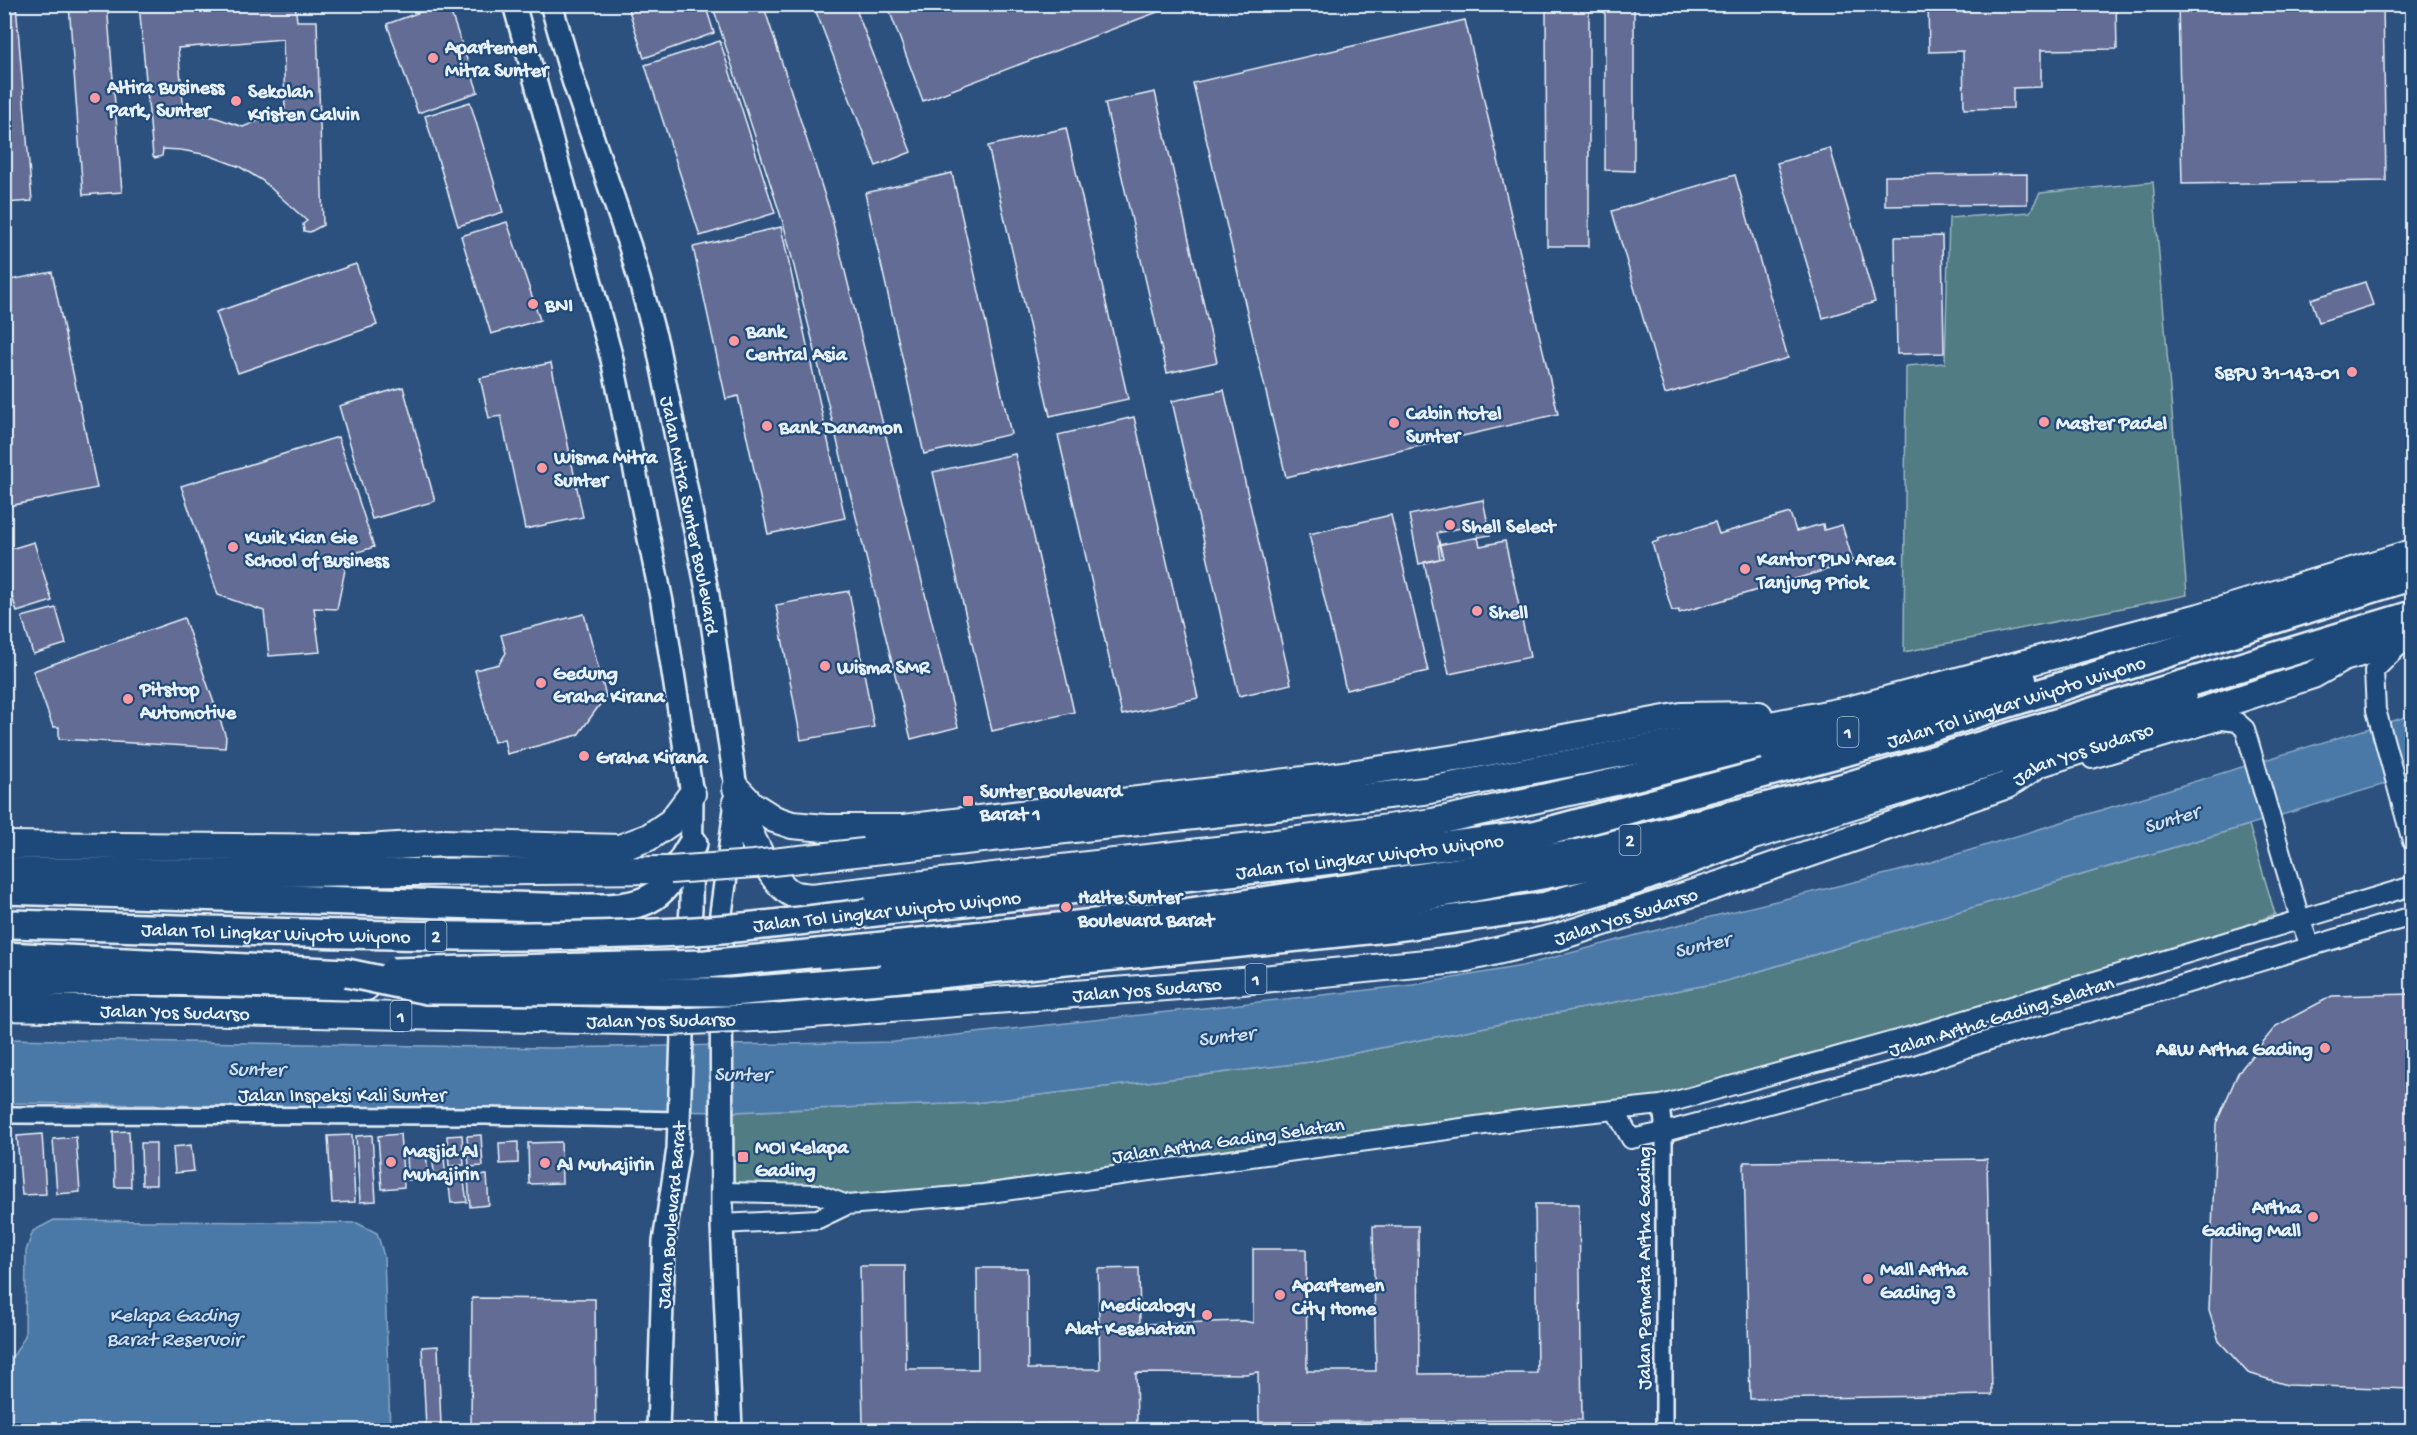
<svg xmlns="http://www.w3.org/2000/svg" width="2417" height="1435" viewBox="0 0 2417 1435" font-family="'Gochi Hand',sans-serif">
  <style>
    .green { fill: #517c84; stroke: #9cb6be; stroke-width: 1.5 }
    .water { fill: #4b79a7; stroke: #8aa9c7; stroke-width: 1.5 }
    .building { fill: #636c94; stroke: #e8f1f8; stroke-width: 1.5; fill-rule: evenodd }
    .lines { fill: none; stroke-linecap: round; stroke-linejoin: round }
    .minor-casing { stroke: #e8f1f8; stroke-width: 20 }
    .tertiary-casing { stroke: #e8f1f8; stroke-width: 22 }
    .secondary-casing { stroke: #e8f1f8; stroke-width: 26 }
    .trunk-casing { stroke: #e8f1f8; stroke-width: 30 }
    .motorway-casing { stroke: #e8f1f8; stroke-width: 32 }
    .minor { stroke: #1f4a7a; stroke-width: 15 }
    .tertiary { stroke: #1f4a7a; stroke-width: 18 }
    .secondary { stroke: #1f4a7a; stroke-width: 21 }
    .trunk { stroke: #1f4a7a; stroke-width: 26 }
    .motorway { stroke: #1f4a7a; stroke-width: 27 }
    .trunk-bridge-casing { stroke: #e8f1f8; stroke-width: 30; stroke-linecap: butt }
    .motorway-bridge-casing { stroke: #e8f1f8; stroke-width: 32; stroke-linecap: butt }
    .trunk-bridge { stroke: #1f4a7a; stroke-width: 26 }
    .motorway-bridge { stroke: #1f4a7a; stroke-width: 27 }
    .poi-dot { fill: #ff9aa2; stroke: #1f4a7a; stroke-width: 2 }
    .labels { text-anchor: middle; stroke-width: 4.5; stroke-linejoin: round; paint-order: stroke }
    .shield { fill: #1f4a7a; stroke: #acbfd2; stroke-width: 1.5 }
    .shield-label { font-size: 18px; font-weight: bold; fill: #e8f1f8 }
    .poi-label { font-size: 20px; font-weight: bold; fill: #e8f1f8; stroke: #1f4a7a; text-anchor: start }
    .street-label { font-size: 20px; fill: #e8f1f8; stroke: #1f4a7a }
    .water-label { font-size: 21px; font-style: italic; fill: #d0dfec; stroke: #1f4a7a }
  </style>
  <rect width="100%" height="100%" fill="#2d517f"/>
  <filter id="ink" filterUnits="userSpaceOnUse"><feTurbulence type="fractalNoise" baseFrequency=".0167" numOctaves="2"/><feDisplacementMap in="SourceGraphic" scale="12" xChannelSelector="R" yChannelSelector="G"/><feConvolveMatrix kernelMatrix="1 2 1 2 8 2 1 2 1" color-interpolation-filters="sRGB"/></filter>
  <g filter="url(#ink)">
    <path class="green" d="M2153,182L2187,595L1904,652L1906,366L1945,363L1949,218L2030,212L2040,193Z
      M2249,825L2275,914L2143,967L1661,1105L847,1205L723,1192L731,1112L974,1103L1310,1062L1535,1017L1723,982Z"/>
    <path class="water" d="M2412,715V776L1723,982L1535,1017L1310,1062L974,1103L731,1112L5,1103V1039L552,1048L894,1042L1413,985L1522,966L1637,935L1915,867Z
      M54,1220L357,1223L377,1233L384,1256L390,1430H5V1359L14,1355L25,1336L26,1251L33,1231Z"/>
    <path class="building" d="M4,4H16L32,201L4,203Z
      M69,4H107L122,192L83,195Z
      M139,4H295L297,21H317L323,225L310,232L304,231L303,224L307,221L263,181L240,167L208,155L181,150L163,149L162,156L155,158L153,156ZM283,39L285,110L243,127L214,117L184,113L178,48Z
      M442,4H448L478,92L418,113L387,24Z
      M627,4H705L714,33L644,58Z
      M712,4H763L831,215L958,727L911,739L784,226Z
      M813,4H854L911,152L876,166Z
      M887,4H1176V5L923,101Z
      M1546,4H1589V246H1547Z
      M1605,4H1634V171L1605,170Z
      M1928,4H2116L2117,49L2041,50V87L2013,88V108L1964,109L1963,51L1929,52Z
      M2178,4H2383L2386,181L2182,184Z
      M1465,20L1558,414L1286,477L1193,83Z
      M720,41L775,213L700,236L645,65Z
      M1155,92L1217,362L1167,373L1105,103Z
      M470,102L503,212L458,226L425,116Z
      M1066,128L1128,399L1050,416L988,146Z
      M1830,148L1875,302L1823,318L1777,163Z
      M952,173L1011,434L924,454L865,193Z
      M2027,174V204L1885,206V176Z
      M1735,175L1788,358L1665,394L1612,211Z
      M507,222L540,320L491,334L461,236Z
      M781,227L845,518L768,534L738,396L726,399L693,247Z
      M1942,236L1944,353L1897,354L1895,237Z
      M356,264L377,325L238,373L216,312Z
      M52,272L97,488L4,507V281Z
      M2365,282L2373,305L2319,322L2311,299Z
      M551,363L583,517L525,529L501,416L489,418L480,378Z
      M403,387L435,501L372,519L339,406Z
      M1224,390L1291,684L1239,696L1172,401Z
      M1134,417L1198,698L1122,715L1058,435Z
      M338,437L374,547L348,555L337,609L314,608L320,652L269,656L264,611L218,595L181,486Z
      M1015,454L1074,712L992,731L933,472Z
      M1483,500L1490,535L1438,545L1440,559L1419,564L1409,515Z
      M1790,513L1796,531L1823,524L1824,530L1842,525L1853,562L1679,613V610L1672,611L1652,543L1658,541V539L1715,522L1719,534Z
      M1391,515L1428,671L1346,690L1309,534Z
      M1475,525L1480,546L1505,541L1530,657L1449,674L1424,562L1443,558L1437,533Z
      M34,542L52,601L17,612L4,570V551Z
      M849,591L874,727L801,740L776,605Z
      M56,608L66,644L33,654L22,617Z
      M584,614L606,696L578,735L507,754L504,739L494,742L475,670L499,664L506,653L501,635Z
      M184,618L226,737L225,748L59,739V727H53L33,671Z
      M1108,889L1111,917L1024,927L1021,899Z
      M2412,994V1389L2287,1385L2248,1373L2219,1341L2209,1311L2216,1124L2238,1073L2276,1026L2332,996Z
      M129,1131L131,1187H115L113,1132Z
      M42,1134L46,1194L22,1195L17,1136Z
      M400,1134L404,1187L382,1189L378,1136Z
      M352,1135L355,1202L332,1203L328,1136Z
      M372,1135L376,1201L360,1202L356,1136Z
      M462,1135L464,1165L449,1166L447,1136Z
      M481,1135L483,1166L469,1167L467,1136Z
      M76,1137L80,1192L57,1194L53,1139Z
      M518,1142V1163L500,1164L499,1143Z
      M561,1142L562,1183L529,1184L528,1143Z
      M141,1143H156V1185H142Z
      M191,1145L194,1171L175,1173L173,1147Z
      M443,1146L446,1179L435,1180L431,1147Z
      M426,1149L428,1179L408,1180L407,1150Z
      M1987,1159L1992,1395L1750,1399L1744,1162Z
      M463,1175L467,1202L451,1203L448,1177Z
      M487,1175L489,1205L470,1207L468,1176Z
      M1535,1204H1579L1582,1420L1259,1422L1258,1372L1246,1374L1136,1373L1137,1423L863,1425L860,1266H905L906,1369H978L977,1268H1027L1028,1369H1100L1098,1269L1139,1268L1140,1324L1244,1321L1253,1323V1249H1306L1307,1371H1376L1373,1226H1418L1419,1374L1537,1373Z
      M472,1298L595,1299L596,1430H471Z
      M438,1346L441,1426L426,1427L422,1347Z"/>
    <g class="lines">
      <defs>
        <path id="minor" d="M1661,1105L1664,1132V1430
          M4,1115L486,1116L679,1120"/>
        <path id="tertiary" d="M2402,643L2374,671L2376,710L2412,841
          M2092,759L2222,720L2237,722L2245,729L2300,919L2310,946
          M1615,1110L1631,1139L1664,1132L1915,1065L1993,1039L2102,1009L2412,916
          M723,1192L818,1194L847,1205
          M722,1224L818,1219L847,1205L983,1194L1520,1120L1661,1105L1908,1037L2412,886"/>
        <g id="secondary">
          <path d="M514,4L612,359L662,602L692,794L691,908L682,1036L678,1149L664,1242L658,1430"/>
          <path id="s1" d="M551,4L573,80L630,247L657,343L708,595L736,788V802L721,913L722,1224L731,1430"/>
        </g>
        <g id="trunk">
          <path d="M1773,752L1913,715L2023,680"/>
          <path d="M736,788L752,805L774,819L792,825L825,828H904L1329,777L1456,758L1681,716L1759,715"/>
          <path d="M736,802C747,826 768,882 793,894C798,896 806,896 812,897L1269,844L1433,822L1624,780L1789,737"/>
          <path d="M4,845L367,848L443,843L620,848L649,837L671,822L692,794"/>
          <path d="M864,852L1424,791L1848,710L2199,617L2412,553"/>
          <path d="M4,871L277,873L670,870"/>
          <path d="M4,982H181L366,987"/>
          <path d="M731,987H741L758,977L806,967L980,957L1352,910L1747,838L1993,762L2120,718L2183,699"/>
          <path id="s2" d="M4,1007L669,1022"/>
          <path id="s3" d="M774,1017L1231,982L1457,960L1558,937L1727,882L2007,785L2038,764L2313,675L2343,658L2412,638"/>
        </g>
        <g id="motorway">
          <path d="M4,890L576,908C599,908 634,910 654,896C671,884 682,860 693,843"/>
          <path id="s4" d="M867,913L1291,865L1534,835L1904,736L2412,576"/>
          <path d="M818,953L1177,914L1575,854L1841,788L2412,615"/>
          <path d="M4,956L347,973"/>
          <path d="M881,980L1397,927L1546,906L1633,881L1747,838"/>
        </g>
      </defs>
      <use href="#minor" class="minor-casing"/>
      <use href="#tertiary" class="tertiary-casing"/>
      <use href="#secondary" class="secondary-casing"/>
      <use href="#trunk" class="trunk-casing"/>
      <use href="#motorway" class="motorway-casing"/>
      <use href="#minor" class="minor"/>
      <use href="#tertiary" class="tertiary"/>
      <use href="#secondary" class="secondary"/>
      <use href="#trunk" class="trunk"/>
      <use href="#motorway" class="motorway"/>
      <defs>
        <path id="trunk-bridge" d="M670,870L754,864L864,852
          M669,1022L774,1017"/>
        <g id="motorway-bridge">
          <path id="s5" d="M4,924C234,929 465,944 695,931C752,928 810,919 867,913"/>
          <path d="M393,972L706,964L818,953"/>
          <path d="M347,973L427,990L731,992L881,980"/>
        </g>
      </defs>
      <use href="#trunk-bridge" class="trunk-bridge-casing"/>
      <use href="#motorway-bridge" class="motorway-bridge-casing"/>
      <use href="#trunk-bridge" class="trunk-bridge"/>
      <use href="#motorway-bridge" class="motorway-bridge"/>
    </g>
  </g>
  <g class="poi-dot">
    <circle cx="433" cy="58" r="6"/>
    <circle cx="95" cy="98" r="6"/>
    <circle cx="236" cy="101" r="6"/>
    <circle cx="533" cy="304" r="6"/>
    <circle cx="734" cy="341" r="6"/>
    <circle cx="2352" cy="372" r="6"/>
    <circle cx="2044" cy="422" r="6"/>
    <circle cx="1394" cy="423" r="6"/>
    <circle cx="767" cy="426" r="6"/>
    <circle cx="542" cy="468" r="6"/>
    <circle cx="1450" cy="525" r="6"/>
    <circle cx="233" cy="547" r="6"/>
    <circle cx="1745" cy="569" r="6"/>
    <circle cx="1477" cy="611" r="6"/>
    <circle cx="825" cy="666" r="6"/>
    <circle cx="541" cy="683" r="6"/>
    <circle cx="128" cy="699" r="6"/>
    <circle cx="584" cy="756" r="6"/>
    <rect x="962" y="795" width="12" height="12" rx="3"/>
    <circle cx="1066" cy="907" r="6"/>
    <circle cx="2325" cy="1048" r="6"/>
    <rect x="737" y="1151" width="12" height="12" rx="3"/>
    <circle cx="391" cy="1162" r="6"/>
    <circle cx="545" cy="1163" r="6"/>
    <circle cx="2313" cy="1217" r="6"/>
    <circle cx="1868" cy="1279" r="6"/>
    <circle cx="1280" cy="1295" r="6"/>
    <circle cx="1207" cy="1315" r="6"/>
  </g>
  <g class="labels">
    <g class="shield">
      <rect x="1837.5" y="717" width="21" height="30" rx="4.5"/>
      <rect x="1619.5" y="825" width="21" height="30" rx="4.5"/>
      <rect x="425.5" y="921" width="21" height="30" rx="4.5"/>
      <rect x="1245.5" y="964" width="21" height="30" rx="4.5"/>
      <rect x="390.5" y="1001" width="21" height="30" rx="4.5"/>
    </g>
    <g class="shield-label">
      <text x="1848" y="738">1</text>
      <text x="1630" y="846">2</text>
      <text x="436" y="942">2</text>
      <text x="1256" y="985">1</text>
      <text x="401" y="1022">1</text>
    </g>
    <g class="poi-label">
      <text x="445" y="53">Apartemen<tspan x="445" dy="23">Mitra Sunter</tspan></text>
      <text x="107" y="93">Altira Business<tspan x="107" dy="23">Park, Sunter</tspan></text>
      <text x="248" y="97">Sekolah<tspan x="248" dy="23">Kristen Calvin</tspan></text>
      <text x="545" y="311">BNI</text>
      <text x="746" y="337">Bank<tspan x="746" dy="23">Central Asia</tspan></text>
      <text x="2340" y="379" text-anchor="end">SBPU 31-143-01</text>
      <text x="1406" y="419">Cabin Hotel<tspan x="1406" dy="23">Sunter</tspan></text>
      <text x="2056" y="429">Master Padel</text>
      <text x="779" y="433">Bank Danamon</text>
      <text x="554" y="463">Wisma Mitra<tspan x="554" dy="23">Sunter</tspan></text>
      <text x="1462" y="532">Shell Select</text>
      <text x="245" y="543">Kwik Kian Gie<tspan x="245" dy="23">School of Business</tspan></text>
      <text x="1757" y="565">Kantor PLN Area<tspan x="1757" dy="23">Tanjung Priok</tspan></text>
      <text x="1489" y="618">Shell</text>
      <text x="837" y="673">Wisma SMR</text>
      <text x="553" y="679">Gedung<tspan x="553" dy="23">Graha Kirana</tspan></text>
      <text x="140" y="695">Pitstop<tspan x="140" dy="23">Automotive</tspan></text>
      <text x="596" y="763">Graha Kirana</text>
      <text x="980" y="797">Sunter Boulevard<tspan x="980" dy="23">Barat 1</tspan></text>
      <text x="1078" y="903">Halte Sunter<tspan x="1078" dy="23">Boulevard Barat</tspan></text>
      <text x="2313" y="1055" text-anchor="end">A&amp;W Artha Gading</text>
      <text x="755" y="1153">MOI Kelapa<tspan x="755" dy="23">Gading</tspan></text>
      <text x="403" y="1157">Masjid Al<tspan x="403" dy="23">Muhajirin</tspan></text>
      <text x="557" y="1170">Al Muhajirin</text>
      <text x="2301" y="1213" text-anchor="end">Artha<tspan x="2301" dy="23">Gading Mall</tspan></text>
      <text x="1880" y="1275">Mall Artha<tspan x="1880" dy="23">Gading 3</tspan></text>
      <text x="1292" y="1291">Apartemen<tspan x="1292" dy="23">City Home</tspan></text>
      <text x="1195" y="1311" text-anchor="end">Medicalogy<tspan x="1195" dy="23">Alat Kesehatan</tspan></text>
    </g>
    <g class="street-label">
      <text dy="7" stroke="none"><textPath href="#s1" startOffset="531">Jalan Mitra Sunter Boulevard</textPath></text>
      <text dy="7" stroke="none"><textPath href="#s4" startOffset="1172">Jalan Tol Lingkar Wiyoto Wiyono</textPath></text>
      <text dy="7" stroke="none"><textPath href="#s3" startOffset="1346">Jalan Yos Sudarso</textPath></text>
      <text dy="7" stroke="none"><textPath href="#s4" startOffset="506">Jalan Tol Lingkar Wiyoto Wiyono</textPath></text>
      <text transform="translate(887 910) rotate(-6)" y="7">Jalan Tol Lingkar Wiyoto Wiyono</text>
      <text dy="7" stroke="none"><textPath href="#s3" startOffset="860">Jalan Yos Sudarso</textPath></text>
      <text dy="7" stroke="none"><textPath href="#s5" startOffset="272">Jalan Tol Lingkar Wiyoto Wiyono</textPath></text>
      <text dy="7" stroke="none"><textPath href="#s3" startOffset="374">Jalan Yos Sudarso</textPath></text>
      <text dy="7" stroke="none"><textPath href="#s2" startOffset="171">Jalan Yos Sudarso</textPath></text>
      <text transform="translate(2001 1015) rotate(-17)" y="7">Jalan Artha Gading Selatan</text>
      <text transform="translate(661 1019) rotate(-1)" y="7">Jalan Yos Sudarso</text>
      <text x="342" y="1101">Jalan Inspeksi Kali Sunter</text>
      <text transform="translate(1228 1139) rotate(-8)" y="7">Jalan Artha Gading Selatan</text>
      <text transform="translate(670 1215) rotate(-85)" y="7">Jalan Boulevard Barat</text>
      <text transform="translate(1643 1268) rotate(-90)" y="7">Jalan Permata Artha Gading</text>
    </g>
    <g class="water-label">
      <text transform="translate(2171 818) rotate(-17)" y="7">Sunter</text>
      <text transform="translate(1702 944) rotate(-13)" y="7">Sunter</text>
      <text transform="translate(1226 1035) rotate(-7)" y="7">Sunter</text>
      <text transform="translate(256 1068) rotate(1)" y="7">Sunter</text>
      <text transform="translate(742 1073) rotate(1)" y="7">Sunter</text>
      <text x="174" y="1321">Kelapa Gading<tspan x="174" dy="24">Barat Reservoir</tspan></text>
    </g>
  </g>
  <rect width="2417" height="1435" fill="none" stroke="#1f4a7a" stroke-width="24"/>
  <rect x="12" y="12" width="2393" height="1411" fill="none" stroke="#e8f1f8" stroke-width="2" filter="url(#ink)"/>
</svg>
